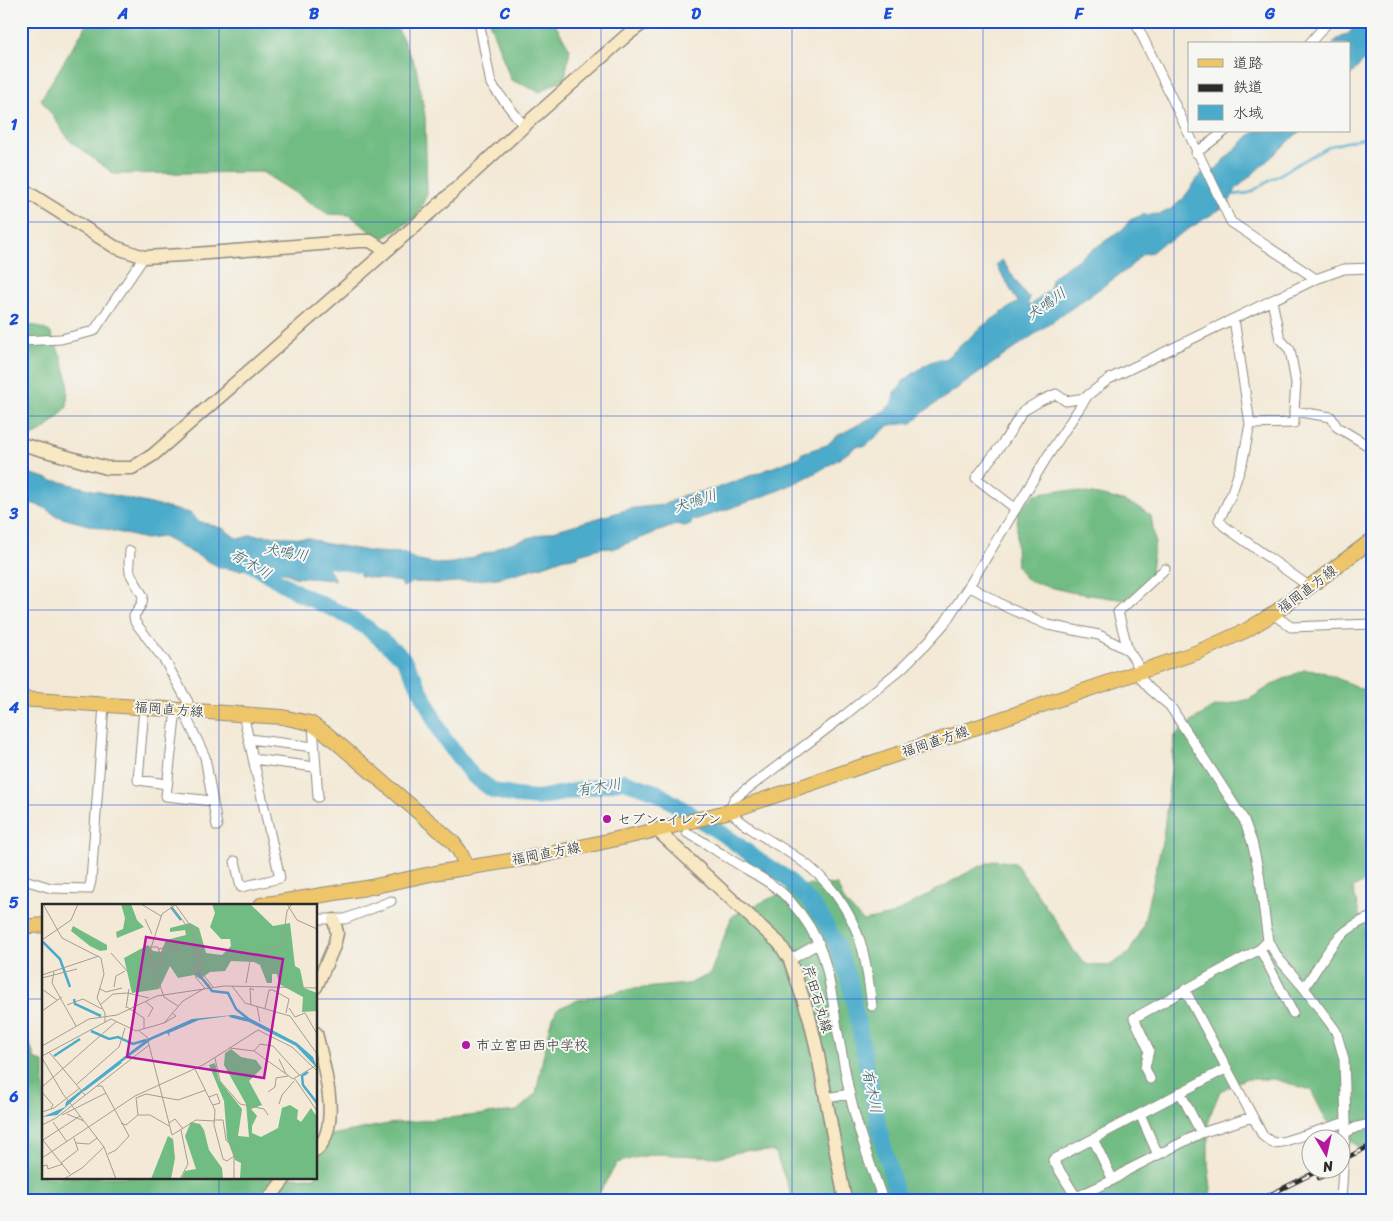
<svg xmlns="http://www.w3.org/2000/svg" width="1393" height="1221" viewBox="0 0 1393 1221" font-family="Sriracha,'Klee One',sans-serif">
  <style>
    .forest { fill: #71bc83; stroke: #4e7457 }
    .water { fill: #4babca; stroke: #3b6b7a }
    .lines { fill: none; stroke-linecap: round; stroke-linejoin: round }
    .stream { stroke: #4babca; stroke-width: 2.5 }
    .river { stroke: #4babca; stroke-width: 16 }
    .street-casing { stroke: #8f8a80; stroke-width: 11 }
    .secondary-casing { stroke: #8f8a80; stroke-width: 15 }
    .primary-casing { stroke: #8f8a80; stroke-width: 16 }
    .street { stroke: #fff; stroke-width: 9 }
    .secondary { stroke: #f8e8c3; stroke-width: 12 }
    .primary { stroke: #eec569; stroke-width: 14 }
    .rail-casing { stroke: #2b2b2b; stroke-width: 4.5 }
    .rail { stroke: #f6f6f2; stroke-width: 2.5; stroke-dasharray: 8; stroke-linecap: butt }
    .grid { fill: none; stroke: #1d4ed8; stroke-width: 1; stroke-opacity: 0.55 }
    .poi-dot { fill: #b5179e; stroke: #f6f6f2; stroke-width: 2 }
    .labels { text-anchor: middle; stroke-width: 4; stroke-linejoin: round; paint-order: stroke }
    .street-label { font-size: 14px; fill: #2b2b2b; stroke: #f6f6f2 }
    .poi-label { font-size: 14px; fill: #2b2b2b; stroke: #f6f6f2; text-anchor: start }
    .water-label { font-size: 15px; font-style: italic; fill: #385e6b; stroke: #f6f6f2 }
    .inset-river { fill: none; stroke: #4babca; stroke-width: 2.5 }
    .inset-road { fill: none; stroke: #a39d92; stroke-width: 1 }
    .view { fill: #b5179e; fill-opacity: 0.15; stroke: #b5179e; stroke-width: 2.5 }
    .inset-edge { fill: none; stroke: #2b2b2b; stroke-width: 2.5 }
    .neatline { fill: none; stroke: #1d4ed8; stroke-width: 2 }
    .grid-label { font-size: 16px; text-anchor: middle; font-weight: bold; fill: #1d4ed8 }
  </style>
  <rect width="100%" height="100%" fill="#f6f6f2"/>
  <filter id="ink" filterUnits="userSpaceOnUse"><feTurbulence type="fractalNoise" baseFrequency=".02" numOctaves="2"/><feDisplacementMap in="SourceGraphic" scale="10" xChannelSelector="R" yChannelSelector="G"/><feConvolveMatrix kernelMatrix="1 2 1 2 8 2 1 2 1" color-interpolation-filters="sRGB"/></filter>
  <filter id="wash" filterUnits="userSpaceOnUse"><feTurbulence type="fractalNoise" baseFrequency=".0096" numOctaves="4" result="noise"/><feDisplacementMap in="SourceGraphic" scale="20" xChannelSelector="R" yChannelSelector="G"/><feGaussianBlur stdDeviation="1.12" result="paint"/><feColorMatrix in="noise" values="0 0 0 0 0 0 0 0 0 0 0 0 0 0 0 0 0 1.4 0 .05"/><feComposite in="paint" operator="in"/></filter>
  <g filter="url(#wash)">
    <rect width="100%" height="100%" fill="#f3e9d6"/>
    <path class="forest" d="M89,21H394L416,67L425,116L427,194L416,218L380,240L350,215L328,214L262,172L114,174L70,141L41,99Z
      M489,21H553L570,49L565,78L540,92L511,80Z
      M21,325L37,326L50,332L61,356L68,381L67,407C52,423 44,435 21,438Z
      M1059,490C1086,492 1131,498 1151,516L1155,541L1149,585L1125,600L1070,592L1034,583L1026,579L1017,567L1016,545L1018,510L1035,494Z
      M1304,670L1320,671L1362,689L1372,688V878L1353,888L1359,914L1372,932V1147L1363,1149L1357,1146L1342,1132L1326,1120L1311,1090L1274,1079H1244L1220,1091L1208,1120V1164L1211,1188L1209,1200H793L775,1152L746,1150L718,1157L656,1154L634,1158L617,1163L595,1200H21V1015L35,1060L44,1062V1177H316V1138L388,1124L517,1111L536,1094L549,1027L557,1009L578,1000L633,989L688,984L710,974L732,916L795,887L818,884L837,885L845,902L863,921L892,915L972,870L995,860L1015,863L1056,921L1074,951L1088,965L1109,966L1129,953L1143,926L1163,838L1175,736L1182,728L1212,708L1250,699L1275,683Z"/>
    <path class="water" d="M1360,21H1372V45L1367,47L1365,59L1349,77V44H1333L1336,40L1348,34Z
      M1255,131H1300L1236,189L1228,204L1168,242H1164L1152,252L1142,254L1129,268L925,411L912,423L889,425L866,446H857C808,484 750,502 691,521V525L683,526L678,524L612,549L604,547L579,554L578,557L565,558L543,566L498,578L445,583L413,582L403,587L401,582L361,576L359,574C371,571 381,575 394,572L390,562L381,557L374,560H350L296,553L298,562C316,571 322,554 335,580L294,577L284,572L271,571L262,566L240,570L221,568L163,537L145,539L69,520L57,516L43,507L21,500V469C31,476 42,475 52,481H58L112,495L190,513L198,521L224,529L236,538H243L249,535L310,538L323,543L373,552L403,553L419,561L435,564L454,563L494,551L501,546L633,508L664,505L684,495L715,489L800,457L802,453L827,445L835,437L884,411L893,402L894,392L902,385V382C914,374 930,358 945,359L984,325L1018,302L996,265L1002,260L1026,296L1030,297L1028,303L1030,306L1050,289L1051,279L1055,275L1123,229L1130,220L1142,215L1161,214L1171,209L1183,199L1201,174L1215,170L1238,146Z"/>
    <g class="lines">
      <path class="stream" d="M1231,195L1249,193L1301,162L1330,146L1362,138L1372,143"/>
      <path class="river" d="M275,551L366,566L414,568
        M236,555L300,594L341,613L366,627L402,657L413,675L443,737L472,775L494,791L516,796L538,798L624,781L656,792L730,839L758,860L785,877L810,902L824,921L836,943L850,983L879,1128L898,1200"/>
    </g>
  </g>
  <g filter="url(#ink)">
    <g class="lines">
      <defs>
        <path id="street" d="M479,21L491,84L524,126
          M1135,21L1231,222L1316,279
          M1309,44L1329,21
          M1196,153L1225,131
          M1272,301L1280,339L1290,350L1296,383L1294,411L1331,417L1337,427L1372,448
          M1234,319L1250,424L1294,423V411
          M21,341L61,339L94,331L144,257
          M1250,424L1243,460L1231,495L1219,520L1224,526L1310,587
          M1016,509L976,478L1005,440L1023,411L1040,401L1056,394L1066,401L1085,398
          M130,551L129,562L130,573L143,596L142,603L134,616L135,622L165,661L188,702L186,710
          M969,586L1008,608L1048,625L1099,635L1128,650L1136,662L1142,680L1150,689L1170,706L1244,820L1252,842L1259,873L1268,941L1279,959L1304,988L1336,1031L1344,1059L1346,1122L1341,1200
          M1273,614L1291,627L1372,624
          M1128,650L1118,612L1165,569
          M144,708L138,780L167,784
          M176,710L166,796L212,801
          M183,710L205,757L217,826
          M313,725L318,797
          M249,739L314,747
          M253,759L315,767
          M687,833C704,841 717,852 733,861C753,874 775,883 791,902C827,941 829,978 837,1028C841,1049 845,1070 849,1091C857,1128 870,1164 883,1200
          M235,861L241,887L280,878L243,714
          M21,879L51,888L89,889L91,881L104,705
          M316,919H345L391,901
          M1268,941L1260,949L1185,990L1263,1136L1273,1143L1282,1142L1346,1122
          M1260,949L1293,1013
          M790,960L819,943
          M1304,988C1326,957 1334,930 1372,917
          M872,1006C869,985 867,962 860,941C850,909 827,878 799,859C776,843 749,831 730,811L734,799L845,715L901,669L927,643L944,624L969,586L1047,457L1088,395L1109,379L1316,279L1344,269L1372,268
          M1227,1068L1053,1160L1076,1197L1113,1180L1128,1170L1201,1133L1252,1117
          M1150,1079L1145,1068L1149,1050L1134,1018L1185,990
          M1180,1092L1201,1133
          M826,1098L850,1094
          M1140,1114L1158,1155
          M1345,1133L1357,1127L1371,1124
          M1093,1139L1113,1180"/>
        <path id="secondary" d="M21,188L115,247L144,257L183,255L358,241H370L386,251
          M21,444L107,468H132L153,455L432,211L524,126L627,35L646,21
          M657,830L770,935L779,943L790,960L809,1016L817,1050L845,1200
          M316,987L334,946L337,933L334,920
          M316,1033C323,1063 343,1127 316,1150
          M268,1200L286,1177"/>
        <path id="primary" d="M21,699L282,717L310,723L327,734L452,841L460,852L467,868
          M261,905L366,888L440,872L540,856L657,830L730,811L1198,652L1245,631L1273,614L1372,540
          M21,927L44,925"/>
      </defs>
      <use href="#street" class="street-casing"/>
      <use href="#secondary" class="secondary-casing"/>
      <use href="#primary" class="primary-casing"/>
      <use href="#street" class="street"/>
      <use href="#secondary" class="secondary"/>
      <use href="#primary" class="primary"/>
      <defs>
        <path id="rail" d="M1340,1161L1372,1145
          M1319,1178L1339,1168
          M1259,1200L1324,1168"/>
      </defs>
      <use href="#rail" class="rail-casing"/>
      <use href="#rail" class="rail"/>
    </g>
  </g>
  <path class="grid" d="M219,21V905M410,21V1200M601,21V1200M792,21V1200M983,21V1200M1174,21V1200M21,222H1372M21,416H1372M21,610H1372M21,805H1372M21,999H44M316,999H1372M219,1177V1200"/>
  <g class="poi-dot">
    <circle cx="607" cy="819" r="5"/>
    <circle cx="466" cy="1045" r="5"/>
  </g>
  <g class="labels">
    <g class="street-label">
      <text transform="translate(1307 589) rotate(-37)" y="5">福岡直方線</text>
      <text transform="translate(169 709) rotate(4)" y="5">福岡直方線</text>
      <text transform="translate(935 741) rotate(-19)" y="5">福岡直方線</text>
      <text transform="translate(546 853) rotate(-11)" y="5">福岡直方線</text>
      <text transform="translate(818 999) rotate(73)" y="5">芹田石丸線</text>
    </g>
    <g class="poi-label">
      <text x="617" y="824">セブン-イレブン</text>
      <text x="476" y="1050">市立宮田西中学校</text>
    </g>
    <g class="water-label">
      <text transform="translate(1046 304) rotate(-35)" y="5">犬鳴川</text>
      <text transform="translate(695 501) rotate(-18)" y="5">犬鳴川</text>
      <text transform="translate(286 552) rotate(10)" y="5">犬鳴川</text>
      <text transform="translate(251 564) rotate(31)" y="5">有木川</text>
      <text transform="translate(599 787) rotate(-9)" y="5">有木川</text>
      <text transform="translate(872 1091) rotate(78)" y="5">有木川</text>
    </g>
  </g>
  <g transform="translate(42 904)">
    <rect width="275" height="275" fill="#f3e9d6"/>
    <path d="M79,0H89L95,16L102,23L75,34L74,28L81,25L83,14ZM170,0H208L231,22L248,19L253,62L258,65L262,84L275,89V107L260,108L261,93L237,80L235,70H230V79H225L218,61L212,58L189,57L183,67L168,68L158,75L152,71L136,74L128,62L117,85L90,89L82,54L106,41L111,47L119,48L124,36L144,31L143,26L128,28V24L148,19L157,24L164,49L180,51L189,42L188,35H179L168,23L173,9ZM31,22L65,41V46L58,47L48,42L29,27ZM189,145L199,153L214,156L220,164L207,177L220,201L209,205L215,212L210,222V229L219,233L236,224L240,204L248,201L256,206L255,215L259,218L269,204L275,213V275H198L199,259L193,256L185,235L182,197L167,161L173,159L177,176L200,205L196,232L207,233L204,200L182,161L183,149ZM149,218L158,220L162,226L167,246L180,264L181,275H139L143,267L154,265L143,232ZM126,232L131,235L133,254L129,275H109Z" fill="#71bc83"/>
    <path d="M192,111L209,115L255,139L271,153L275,164L254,142L207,118L186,112L157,116L127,129L128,133L125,129L109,136L46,183L15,211L0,213L23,203L24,198L105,135L150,115Z" fill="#4babca"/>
    <path class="inset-river" d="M129,3L139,16M1,38L18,55L28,83M155,68L170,87L186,89L194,105L209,117M32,95L33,100L59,112M188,112L204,116M49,127L67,135L76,133L91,140L104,136M12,152L38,135M266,168L260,172L261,181L275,199M42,186L79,158"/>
    <path class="inset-road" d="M1,0L20,34L59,54L62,70L55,94L63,109V118M99,0L119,12M128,0L151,30L156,69L168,82M133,0L157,34L159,68L171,83M245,0L255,16L275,25M133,1L120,10L107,50L122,93L136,102M103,15L110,30M0,36L29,16L36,0M107,43H116L121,59L112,62M117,45L135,40L137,44M69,49L86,68M118,51L137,44M12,68L10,79L34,122M99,68L110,57M0,71L57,52M0,74L35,65M204,79L208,57L223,46L240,42L245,7L250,0M190,82L203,99L248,112L275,150M72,83L74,72L83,67M0,85L15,96M58,85L64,88L80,84M103,97L111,104L106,113M25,101L41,95L60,105M58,101L71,90L86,89L107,94M209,101L208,84L212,86M215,102L218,118M85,103L102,114V125M84,104L87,85M223,104L227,86H231L247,95L244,109M247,104L253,113L263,109L275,130M0,107L20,93M122,119L134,112L130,109M97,127L105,133L130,231L154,216L173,217M0,142L47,115L75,111L115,92L182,82L275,84M188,144L212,147L251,175L275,161M212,147L218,140L231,142L258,172M7,148L43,191M0,152L69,115L94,127L122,119L141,97L163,84L154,74L152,62M0,154L21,190L62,243L74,275M173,154L178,177L198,200L222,205L226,211M237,155L244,170M153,165L173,206L172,221L181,255L185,257L192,252M253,175L275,207M35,180L77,143L83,124M55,182H60L87,232L74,246L66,250M0,183L75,117M0,188L11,201L9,204M226,188L233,183L234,174L246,172M167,193L175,190L178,199L171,201M94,194L104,190L136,196L164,186M94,194L96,211M237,200L240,191L252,177M0,208L12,204L38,184M25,210L42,217M20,211L64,189M96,211H108L127,222M173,216H181L184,236L192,244V275M11,218L25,238M79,219L84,221L96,211M127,219L133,215L141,225M0,221L14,214L107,141M0,235L28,270M1,236L38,212M34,239L47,240L55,234M0,254L93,192L161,161L216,126L250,143L275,167M19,259L36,246L32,234M0,262L5,261L6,265L21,260M22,275L40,264L62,243M138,275L146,260L139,226"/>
    <path class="view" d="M104,33L241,55L222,174L85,153Z"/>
    <rect width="275" height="275" class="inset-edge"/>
  </g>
  <rect width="1393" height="1221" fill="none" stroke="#f6f6f2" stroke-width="55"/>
  <rect x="1188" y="42" width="162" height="90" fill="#f6f6f2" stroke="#a5a5a2"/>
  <rect x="1198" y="59" width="25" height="8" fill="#eec569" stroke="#a5a5a2"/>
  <text x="1233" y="68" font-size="15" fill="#2b2b2b">道路</text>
  <rect x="1198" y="84" width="25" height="8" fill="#2b2b2b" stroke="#a5a5a2"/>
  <text x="1233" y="92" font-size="15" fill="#2b2b2b">鉄道</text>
  <rect x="1198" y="105" width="25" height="15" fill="#4babca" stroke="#a5a5a2"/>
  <text x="1233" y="118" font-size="15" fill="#2b2b2b">水域</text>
  <g transform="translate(1326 1154) rotate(171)"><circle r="24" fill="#f6f6f2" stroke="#a5a5a2"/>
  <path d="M0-4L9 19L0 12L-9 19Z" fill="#b5179e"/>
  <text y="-8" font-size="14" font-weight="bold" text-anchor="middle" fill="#2b2b2b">N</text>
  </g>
  <rect x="28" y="28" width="1338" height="1166" class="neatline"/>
  <g class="grid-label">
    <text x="123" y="19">A</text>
    <text x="314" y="19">B</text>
    <text x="505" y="19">C</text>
    <text x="696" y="19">D</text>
    <text x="888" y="19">E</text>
    <text x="1079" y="19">F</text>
    <text x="1270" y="19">G</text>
    <text x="14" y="130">1</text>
    <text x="14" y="325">2</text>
    <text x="14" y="519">3</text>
    <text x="14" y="713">4</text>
    <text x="14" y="908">5</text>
    <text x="14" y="1102">6</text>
  </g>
</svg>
